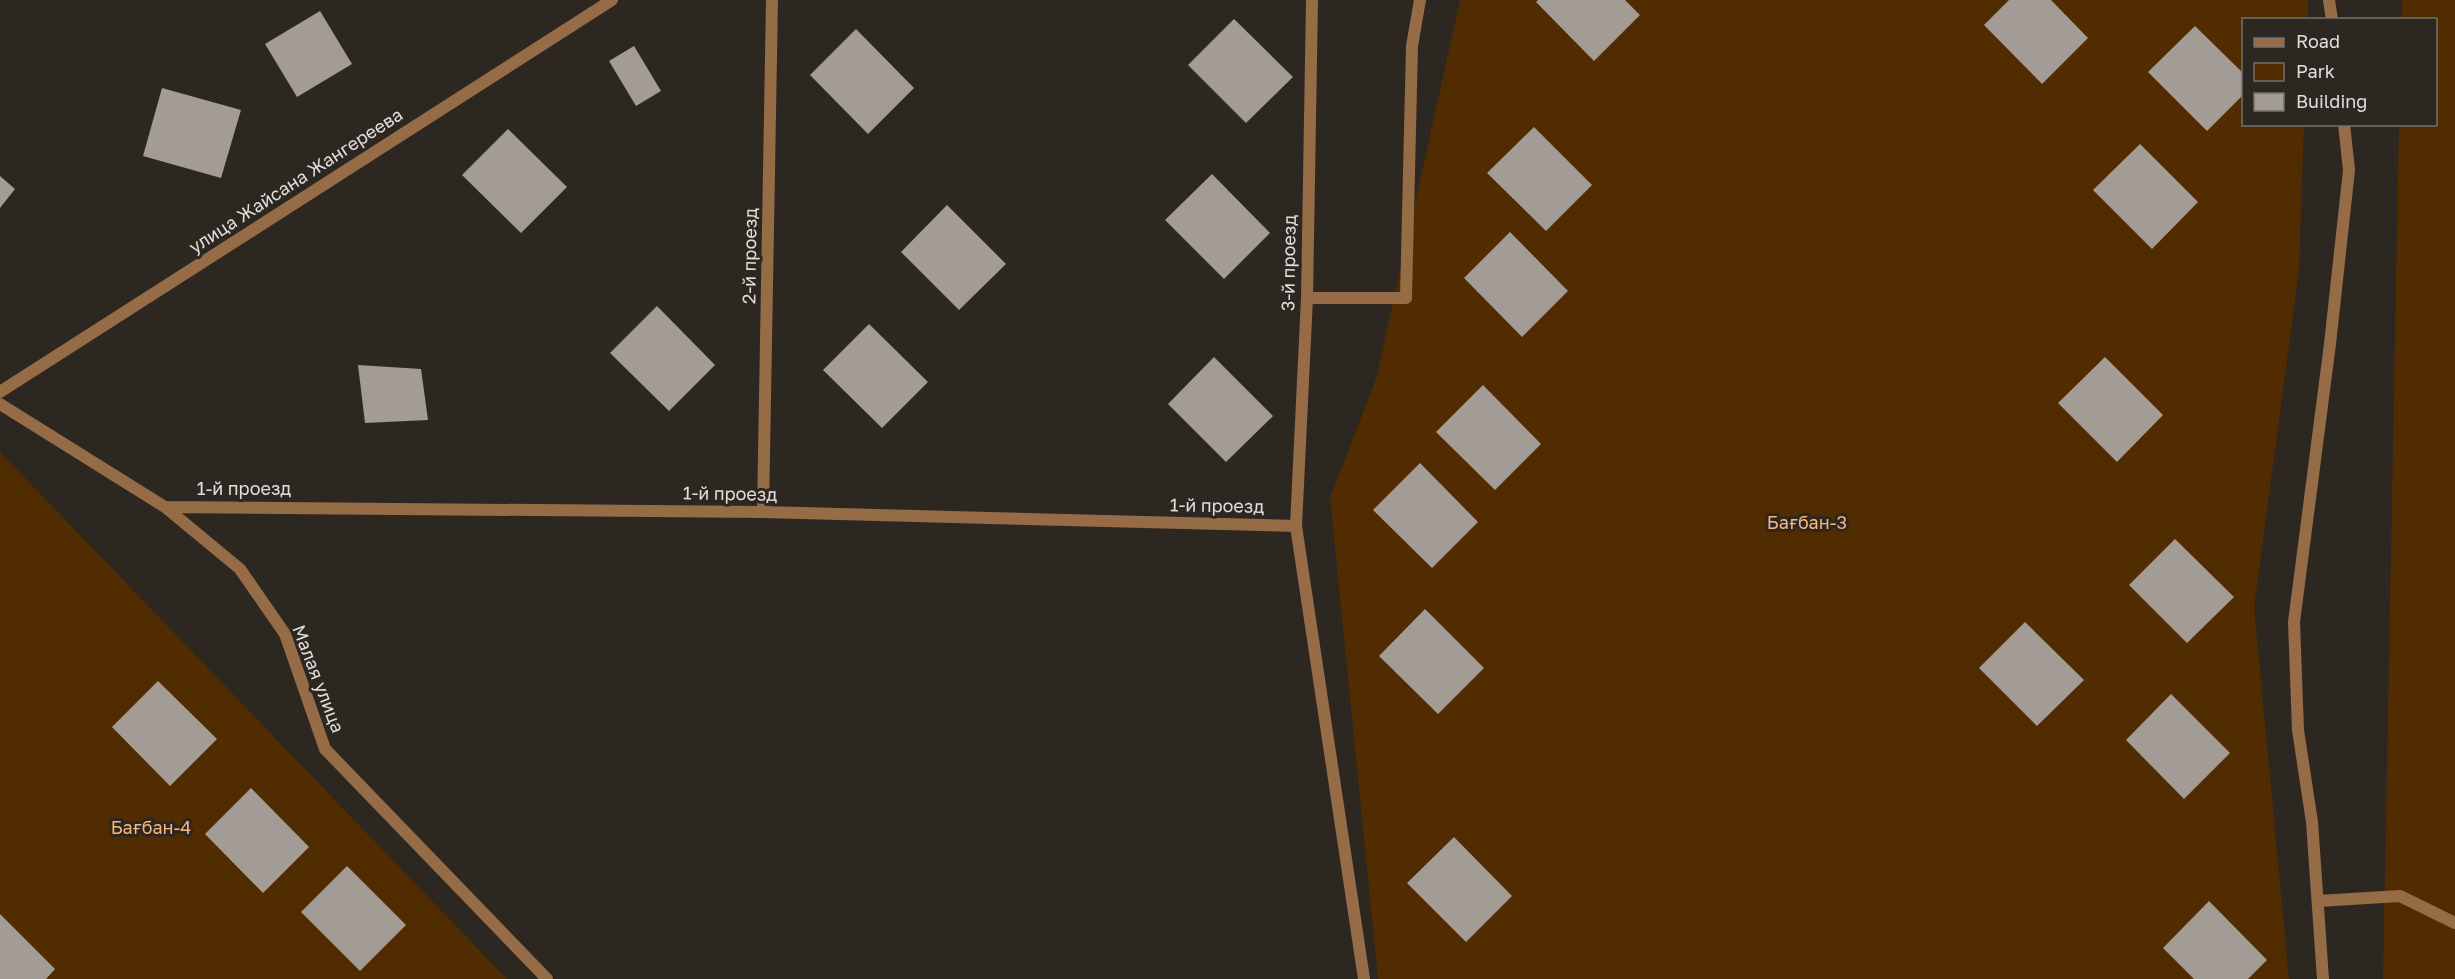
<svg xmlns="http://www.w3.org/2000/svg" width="2455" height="979" viewBox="0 0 2455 979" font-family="'Golos Text',sans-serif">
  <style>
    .green { fill: #512c01 }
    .building { fill: #a39b95 }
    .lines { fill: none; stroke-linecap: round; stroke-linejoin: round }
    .service { stroke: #956c45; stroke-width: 12 }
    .minor { stroke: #956c45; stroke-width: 12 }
    .labels { text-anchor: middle; stroke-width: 6; stroke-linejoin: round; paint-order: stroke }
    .street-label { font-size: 18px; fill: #e1ddd9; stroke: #2d2722 }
    .park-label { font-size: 18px; fill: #f8b679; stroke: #2d2722 }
  </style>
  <rect width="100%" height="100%" fill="#2d2722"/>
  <path class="green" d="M1460,0H2308V19L2244,20V124L2304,125L2299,270L2254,607L2289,979H1378L1330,498L1376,379Z
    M2402,0H2455V979H2383L2399,125L2436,124V20L2402,19Z
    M0,452L507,979H0Z"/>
  <path class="building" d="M1538,0H1625L1640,15L1594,61L1536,2Z
    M2009,0H2051L2088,38L2042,84L1984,25Z
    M320,11L352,64L297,97L265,44Z
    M1234,19L1293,77L1246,123L1188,65Z
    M2195,26L2244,74V94L2207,131L2148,72Z
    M856,29L914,88L868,134L810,75Z
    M634,46L661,91L636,106L609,61Z
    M162,88L241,110L221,178L143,156Z
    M1534,127L1592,185L1546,231L1487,173Z
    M508,129L567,187L521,233L462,175Z
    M2140,144L2198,202L2152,249L2093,190Z
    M1212,174L1270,233L1224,279L1165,220Z
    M0,176L15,189L0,208Z
    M947,205L1006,264L959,310L901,252Z
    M1510,232L1568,291L1522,337L1464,278Z
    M657,306L715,365L669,411L610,353Z
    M869,324L928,382L882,428L823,370Z
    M1214,357L1273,416L1226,462L1168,404Z
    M2105,357L2163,415L2117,462L2058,403Z
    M358,365L421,369L428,420L365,423Z
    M1483,385L1541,444L1495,490L1436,432Z
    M1420,463L1478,522L1432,568L1373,510Z
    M2175,539L2234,597L2187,643L2129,585Z
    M1425,609L1484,668L1438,714L1379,656Z
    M2025,622L2084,680L2037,726L1979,668Z
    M158,681L217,739L170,786L112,727Z
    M2171,694L2230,753L2184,799L2126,740Z
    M251,788L309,847L263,893L205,834Z
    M1454,837L1512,896L1466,942L1407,883Z
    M347,866L406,925L360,971L301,912Z
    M2209,901L2267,960L2248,979H2194L2163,948Z
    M0,914L55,969L46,979H0Z"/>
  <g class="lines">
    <path class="service" d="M1307,298H1406L1412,46L1420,0"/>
    <path class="minor" d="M1312,0L1307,298L1296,526L1364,979
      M2329,0L2332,20
      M0,392L612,0
      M0,404L165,507L240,569L285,634L325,749L547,979
      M165,507L763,512L1296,526
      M763,512L772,0
      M2318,901L2400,896L2455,923
      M2323,979L2312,822L2298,730L2294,622L2330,344L2349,170L2344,124"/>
  </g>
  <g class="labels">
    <g class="street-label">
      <text transform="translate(296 181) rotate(-33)" y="6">улица Жайсана Жангереева</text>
      <text transform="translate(750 256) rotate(-89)" y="6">2-й проезд</text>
      <text transform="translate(1289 263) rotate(-89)" y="6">3-й проезд</text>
      <text x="244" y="495">1-й проезд</text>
      <text transform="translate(730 494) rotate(1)" y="6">1-й проезд</text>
      <text transform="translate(1217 506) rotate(1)" y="6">1-й проезд</text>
      <text transform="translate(318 679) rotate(69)" y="6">Малая улица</text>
    </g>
    <g class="park-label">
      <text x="1807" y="529">Бағбан-3</text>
      <text x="151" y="834">Бағбан-4</text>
    </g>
  </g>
  <rect x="2242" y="18" width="195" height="108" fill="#2d2722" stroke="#75706b" stroke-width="1.5"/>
  <rect x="2254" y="38" width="30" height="9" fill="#956c45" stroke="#75706b" stroke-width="1.5"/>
  <text x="2296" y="48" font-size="18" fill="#e1ddd9">Road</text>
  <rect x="2254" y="63" width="30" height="18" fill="#512c01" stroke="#75706b" stroke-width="1.5"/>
  <text x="2296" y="78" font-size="18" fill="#e1ddd9">Park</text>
  <rect x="2254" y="93" width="30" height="18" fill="#a39b95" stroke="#75706b" stroke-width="1.5"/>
  <text x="2296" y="108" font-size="18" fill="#e1ddd9">Building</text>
</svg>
